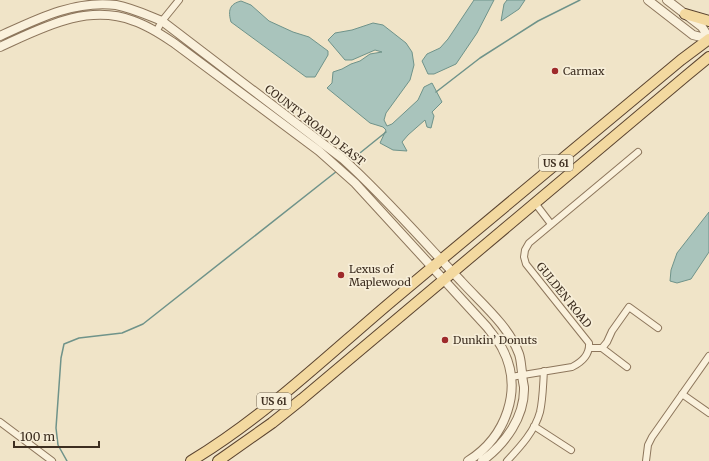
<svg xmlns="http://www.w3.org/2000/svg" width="709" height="461" viewBox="0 0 709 461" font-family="Merriweather,serif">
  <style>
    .water { fill: #a9c4bc; stroke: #6f938a }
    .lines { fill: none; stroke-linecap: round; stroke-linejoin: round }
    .stream { stroke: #6f938a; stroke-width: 1.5 }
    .minor-casing { stroke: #8d765c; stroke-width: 8 }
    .tertiary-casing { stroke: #8d765c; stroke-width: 10 }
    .primary-casing { stroke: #5b4430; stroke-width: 12 }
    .minor { stroke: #faf1dc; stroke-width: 6 }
    .tertiary { stroke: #faf1dc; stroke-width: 8 }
    .primary { stroke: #f3d9a0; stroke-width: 10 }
    .poi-dot { fill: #9e2a2b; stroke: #f7eed8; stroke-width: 1.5 }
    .labels { text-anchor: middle; stroke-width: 3.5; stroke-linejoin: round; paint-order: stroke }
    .shield { fill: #f7eed8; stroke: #756857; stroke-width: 1 }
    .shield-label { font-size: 10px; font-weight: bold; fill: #3d2e20 }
    .poi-label { font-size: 11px; fill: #3d2e20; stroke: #f7eed8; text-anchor: start }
    .street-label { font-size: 11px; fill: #3d2e20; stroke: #f7eed8 }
  </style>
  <rect width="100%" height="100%" fill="#f0e4c8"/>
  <path class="water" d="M474,0H494L477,33L456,64L434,74H428L422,61L427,54L440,48L448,39Z
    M507,0H525L519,9L501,21L504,4Z
    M241,1L251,5L269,21L293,32L309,37L328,51V55L315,77H306L231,22C228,11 229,4 241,1Z
    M373,23L383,25L406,43L412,52L414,65L410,80L386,113L384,120L387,126L392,124L418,100L424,87L432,83L442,102L432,112L434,116L431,128L427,127L425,120L408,135L402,142L407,151L393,150L380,143L386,130L383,127L370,123L327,88L332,83L333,72L342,69L351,64L360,61L370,54L382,52L375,50L352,60H345L328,40L335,33L352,30Z
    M709,212V252L691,279L677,283L670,281L671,270L677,253Z"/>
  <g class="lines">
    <path class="stream" d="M436,92L480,58L538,21L580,0
      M350,161L386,132
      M67,461L58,445L56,428L61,358L64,344L79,338L122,333L143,324L337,171"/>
    <defs>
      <path id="minor" d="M156,32L162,21L179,0
        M535,203L551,224
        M590,348H602L607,342L612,331L629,307L658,328
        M602,348L627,367
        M511,377L572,367C582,362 590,355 589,343L526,264L524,257L525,250L529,243L638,152
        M682,394L709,413
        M0,422L52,461
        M534,426L571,450
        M507,461C520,447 535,431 540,412C543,399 543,384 544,371
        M646,461L648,445L652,437L709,356"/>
      <path id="tertiary" d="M648,0L693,35L709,39
        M667,0L702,27L709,38
        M0,36C37,19 74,0 116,5C132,8 147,15 162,21L343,159C385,197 422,240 461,281C481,303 509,326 519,354C521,360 521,366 522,372C522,377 523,382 524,387C525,417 505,444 482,461
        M0,47C42,28 87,3 134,21C149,26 162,35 174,43L319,151L355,183L487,327C492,334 498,340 502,348C524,389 506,437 468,461"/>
      <path id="primary" d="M685,14L709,21
        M191,461C264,417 327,356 392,301C488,220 585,140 681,60L709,39
        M218,461L272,423L302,399L686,76L709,57"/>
    </defs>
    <use href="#minor" class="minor-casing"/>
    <use href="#tertiary" class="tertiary-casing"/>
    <use href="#primary" class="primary-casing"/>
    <use href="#minor" class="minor"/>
    <use href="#tertiary" class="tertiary"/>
    <use href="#primary" class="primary"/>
  </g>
  <g class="poi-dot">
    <circle cx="555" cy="71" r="4"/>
    <circle cx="341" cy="275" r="4"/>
    <circle cx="445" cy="340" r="4"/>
  </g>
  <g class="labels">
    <g class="shield">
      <rect x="539" y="155" width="34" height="16" rx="3"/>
      <rect x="257" y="393" width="34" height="16" rx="3"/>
    </g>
    <g class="shield-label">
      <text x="556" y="167">US 61</text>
      <text x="274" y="405">US 61</text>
    </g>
    <g class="poi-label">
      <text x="563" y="75">Carmax</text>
      <text x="349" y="273">Lexus of<tspan x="349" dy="13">Maplewood</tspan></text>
      <text x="453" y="344">Dunkin’ Donuts</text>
    </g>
    <g class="street-label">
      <text transform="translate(315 125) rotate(38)" y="4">COUNTY ROAD D EAST</text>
      <text transform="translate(564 295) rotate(51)" y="4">GULDEN ROAD</text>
    </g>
  </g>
  <path d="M14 441v6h85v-6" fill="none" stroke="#3d2e20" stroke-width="2"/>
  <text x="20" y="441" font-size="12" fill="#3d2e20" stroke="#f7eed8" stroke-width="3" paint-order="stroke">100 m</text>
</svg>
